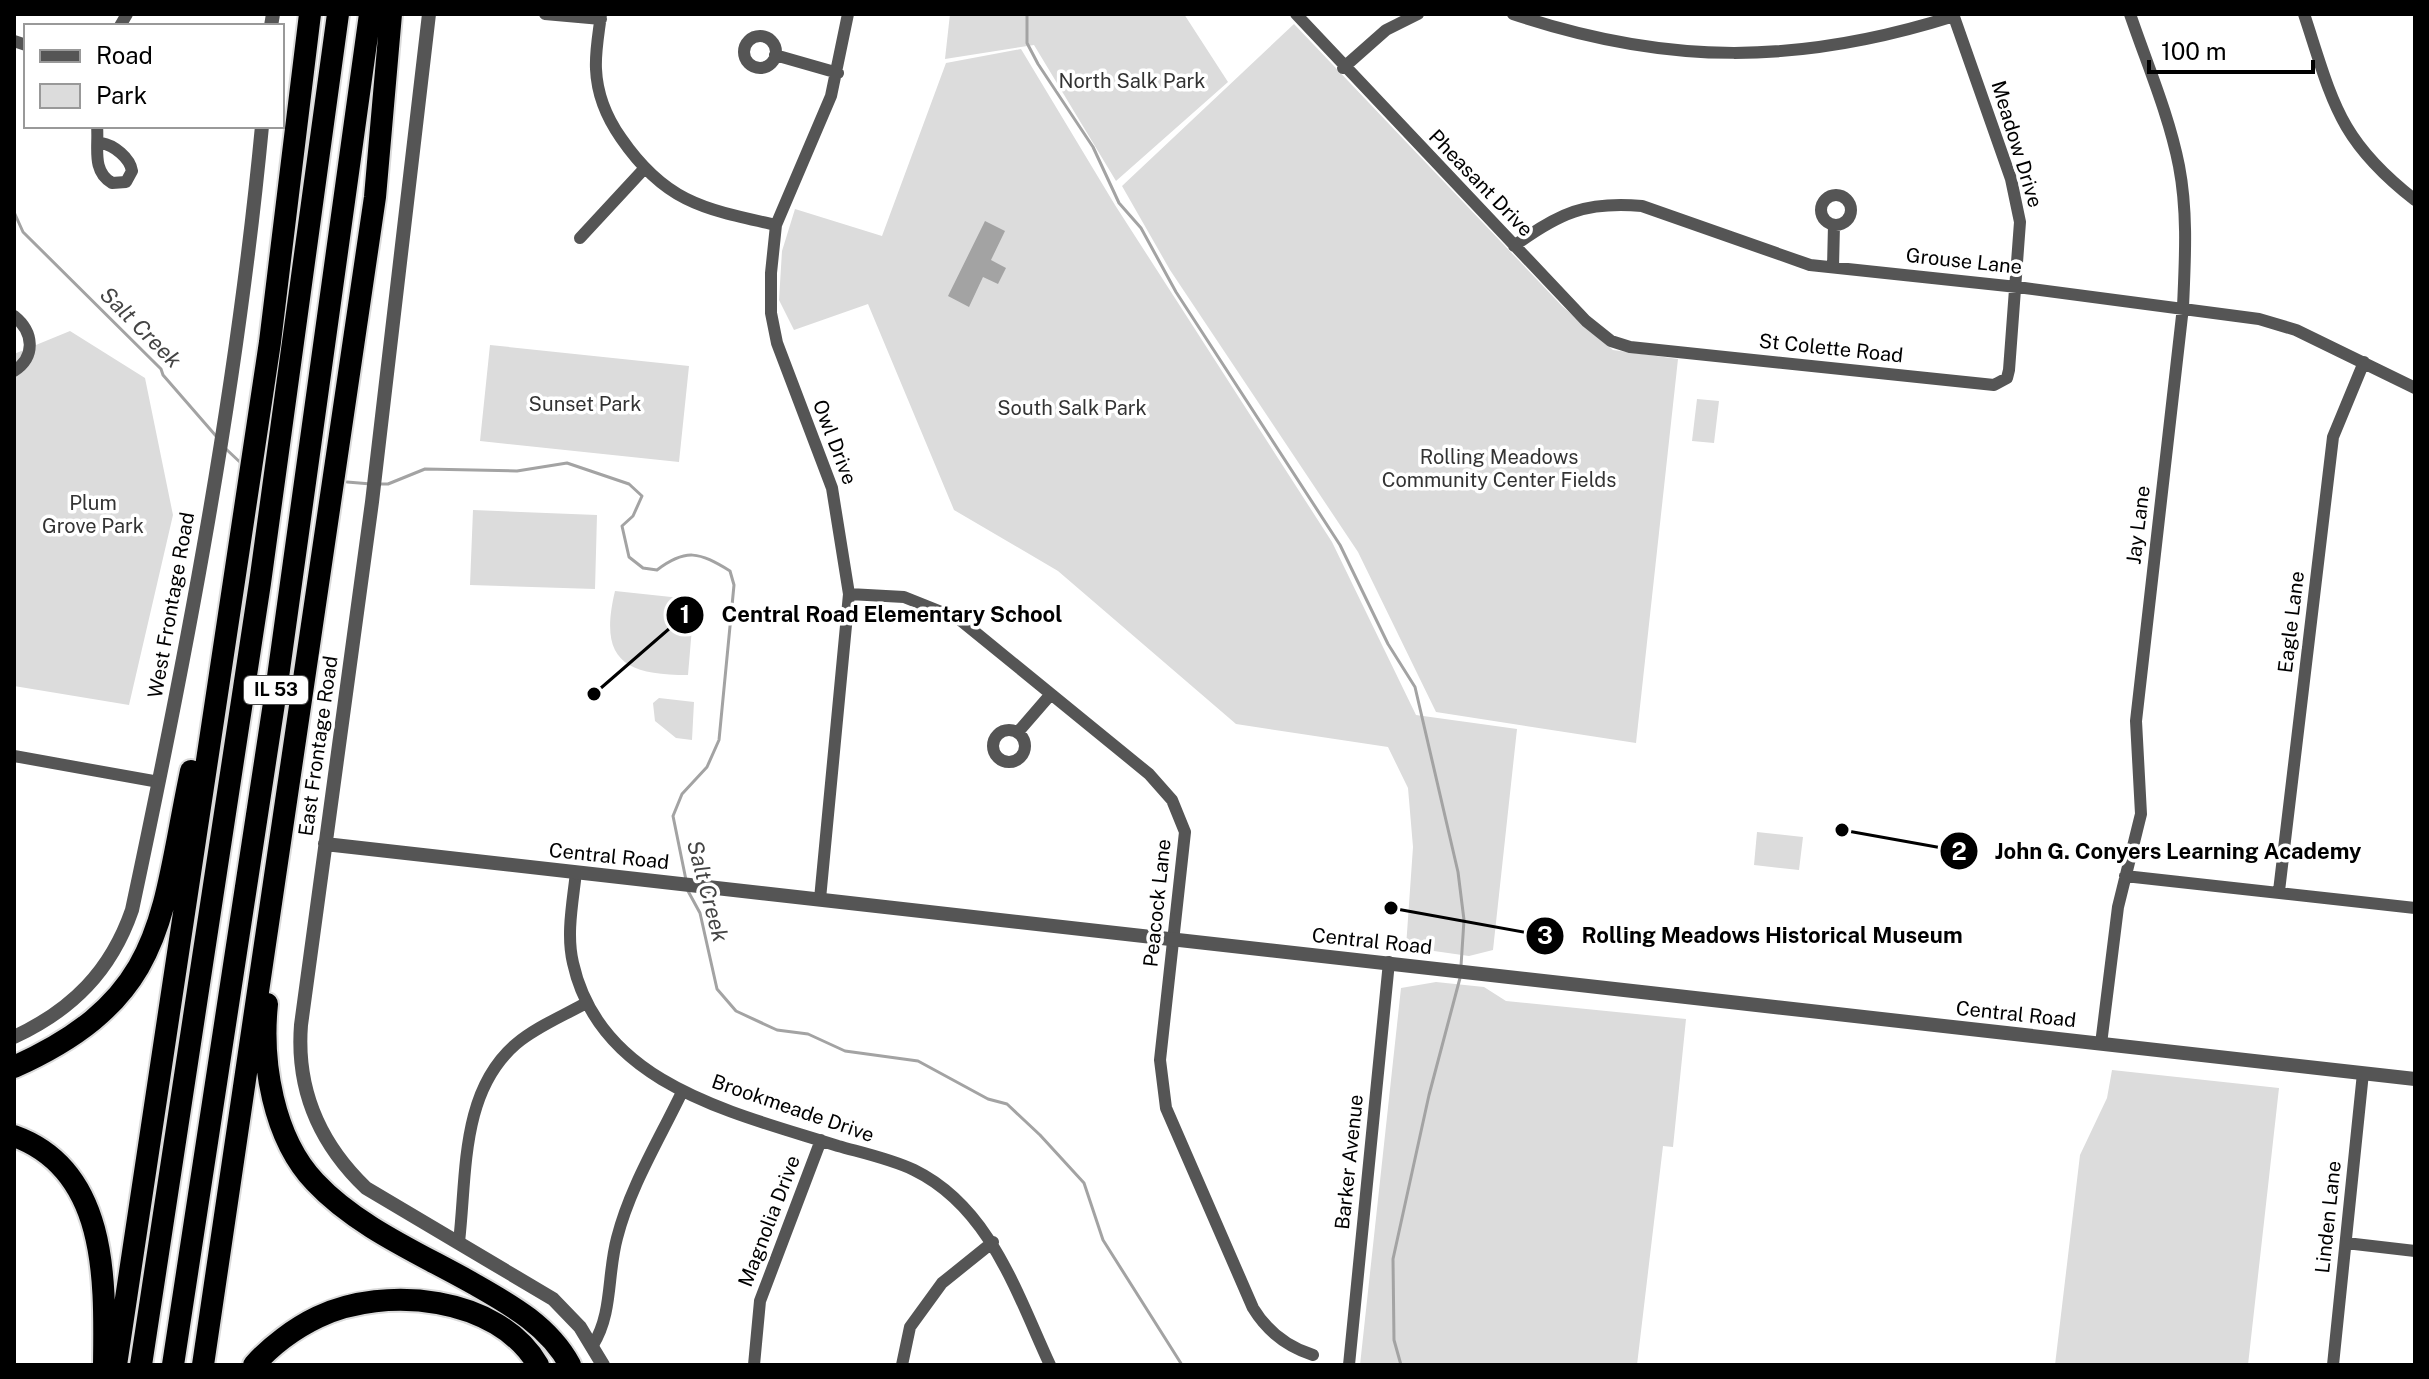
<svg xmlns="http://www.w3.org/2000/svg" width="2429" height="1379" viewBox="0 0 2429 1379" font-family="'Public Sans',sans-serif">
  <style>
    .green { fill: #dcdcdc }
    .water { fill: #a3a3a3 }
    .lines { fill: none; stroke-linecap: round; stroke-linejoin: round }
    .stream { stroke: #a3a3a3; stroke-width: 3 }
    .motorway-casing { stroke: #dbdbdb; stroke-width: 26 }
    .minor { stroke: #555; stroke-width: 12 }
    .tertiary { stroke: #555; stroke-width: 14 }
    .motorway { stroke: #000; stroke-width: 22 }
    .labels { text-anchor: middle; stroke-width: 7; stroke-linejoin: round; paint-order: stroke }
    .shield { fill: #fff; stroke: #4c4c4c; stroke-width: 2 }
    .shield-label { font-size: 18px; font-weight: bold; fill: #000 }
    .park-label { font-size: 20px; fill: #333; stroke: #fff }
    .street-label { font-size: 20px; fill: #000; stroke: #fff }
    .water-label { font-size: 22px; font-style: italic; fill: #444; stroke: #fff }
    .leader { fill: none; stroke: #000; stroke-width: 3 }
    .callout-dot { fill: #000; stroke: #fff; stroke-width: 3 }
    .mark-label { font-size: 24px; text-anchor: middle; font-weight: bold; fill: #fff }
    .callout-label { font-size: 22px; text-anchor: middle; font-weight: bold; fill: #000; stroke: #fff; stroke-width: 7; stroke-linejoin: round; paint-order: stroke }
  </style>
  <rect width="100%" height="100%" fill="#fff"/>
  <path class="green" d="M950,14H1184L1228,82L1116,181L1034,45L945,59Z
    M1294,24L1562,306L1613,350L1678,359L1636,743L1436,712L1358,552L1170,270L1122,186Z
    M1021,49L1115,205L1332,542L1416,715L1517,729L1493,950L1469,956L1406,947L1413,847L1408,788L1388,747L1236,724L1058,571L954,510L868,304L794,330L779,300L782,251L795,209L882,236L946,63Z
    M70,331L145,378L173,515L129,705L14,686V354Z
    M490,345L689,366L679,462L480,441Z
    M1697,399L1719,401L1714,443L1692,441Z
    M473,510L597,515L595,589L470,585Z
    M615,591L690,599L694,604L688,675C622,675 599,658 615,591Z
    M659,698L694,702L692,740L676,738L655,721L653,703Z
    M1757,832L1803,837L1799,870L1754,865Z
    M1436,982L1484,987L1506,1001L1686,1019L1673,1147L1663,1146L1637,1365H1360L1401,988Z
    M2112,1070L2279,1088L2248,1365H2055L2080,1155L2107,1098Z"/>
  <path class="water" d="M985,221L1005,231L991,260L1006,268L998,284L983,277L969,307L948,296Z"/>
  <g class="lines">
    <path class="stream" d="M1027,14V43L1038,64L1093,147L1119,203L1141,228L1176,292L1340,545L1388,644L1415,687L1458,872L1464,920L1461,966
      M14,212L23,232L161,369L163,375L216,436
      M226,449L243,465
      M347,482L371,484
      M378,484H388L425,469L517,471L567,463L629,484L642,496L633,516L622,526L629,557L643,568L657,570C686,548 699,552 730,571L734,585L719,740L707,767L682,794L673,816L686,880
      M688,891L700,913L717,989L736,1011L777,1030L808,1034L845,1051L918,1061L988,1099L1007,1104L1040,1135L1084,1183L1103,1240L1182,1365
      M1401,1365L1394,1340L1393,1259L1429,1095L1460,978"/>
    <defs>
      <path id="motorway" d="M267,1004C261,1062 273,1138 315,1182C357,1227 421,1254 474,1284C511,1305 549,1326 570,1365
        M14,1067C167,998 160,918 191,771
        M14,1136C109,1170 105,1283 104,1365
        M116,1365L270,342L310,14
        M141,1365L260,583L338,14
        M173,1365L278,677L370,14
        M203,1365L375,197L391,14
        M254,1365C271,1346 295,1328 318,1317C385,1285 498,1296 538,1365"/>
    </defs>
    <use href="#motorway" class="motorway-casing"/>
    <path class="minor" d="M545,14L601,19
      M601,14C599,32 595,51 596,69C597,94 607,118 621,138C665,202 703,209 776,225
      M1296,14L1586,321L1611,341L1630,347L1994,385L2007,378L2009,370L2020,222L2011,179L1953,14
      M1513,14C1668,66 1799,65 1954,16
      M2304,14C2333,102 2338,140 2415,200
      M120,26L127,14
      M744 52a16 16 0 1 1 32 0a16 16 0 1 1-32 0Z
      M14,41L26,45
      M775,55L838,73
      M1343,68L1386,30L1418,14
      M97,126C99,146 91,171 112,183L126,182L132,171C130,158 114,145 101,143
      M1821 210a15 15 0 1 1 30 0a15 15 0 1 1-30 0Z
      M580,238L643,170
      M1514,246C1559,213 1586,201 1642,206L1810,265L2017,287L2259,319L2296,330L2415,388
      M1833,267L1834,225
      M14,316C34,332 36,357 14,371
      M849,594L904,597L959,619L1149,774L1172,800L1185,832L1160,1060L1166,1108L1253,1308C1267,1331 1288,1347 1313,1355
      M993 746a16 16 0 1 1 32 0a16 16 0 1 1-32 0Z
      M1018,732L1051,694
      M14,756L159,782
      M576,872C573,901 566,934 573,963C600,1085 735,1113 838,1146C863,1153 891,1159 914,1170C990,1207 1017,1294 1050,1365
      M2125,876L2415,908
      M2279,891L2333,437L2364,362
      M820,899L849,594L832,488L777,343L771,313V273L776,225L831,96L848,14
      M2101,1044L2118,907L2141,814L2136,721L2183,307C2185,260 2188,213 2179,166C2169,115 2147,64 2130,14
      M459,1242C467,1174 460,1092 516,1044C536,1027 563,1016 586,1003
      M2346,1243L2415,1251
      M593,1345C613,1313 607,1275 617,1238C630,1187 659,1140 682,1092
      M754,1365L760,1301L821,1140
      M902,1365L910,1327L942,1283L993,1242
      M1349,1365L1389,962
      M2333,1365L2363,1073"/>
    <path class="tertiary" d="M429,14L372,502L301,1025C296,1090 319,1143 366,1188L553,1299L580,1327L603,1365
      M271,26L273,14
      M325,844L2415,1079
      M14,1037C72,1010 111,971 132,910C187,652 237,390 262,126"/>
    <use href="#motorway" class="motorway"/>
  </g>
  <g class="labels">
    <rect class="shield" x="244" y="676" width="64" height="28" rx="6"/>
    <g class="shield-label">
      <text x="276" y="696">IL 53</text>
    </g>
    <g class="park-label">
      <text x="1132" y="88">North Salk Park</text>
      <text x="585" y="411">Sunset Park</text>
      <text x="1072" y="415">South Salk Park</text>
      <text x="1499" y="464">Rolling Meadows<tspan x="1499" dy="23">Community Center Fields</tspan></text>
      <text x="93" y="510">Plum<tspan x="93" dy="23">Grove Park</tspan></text>
    </g>
    <g class="street-label">
      <text transform="translate(2017 144) rotate(73)" y="7">Meadow Drive</text>
      <text transform="translate(1481 183) rotate(46)" y="7">Pheasant Drive</text>
      <text transform="translate(1964 261) rotate(6)" y="7">Grouse Lane</text>
      <text transform="translate(1831 348) rotate(6)" y="7">St Colette Road</text>
      <text transform="translate(835 442) rotate(69)" y="7">Owl Drive</text>
      <text transform="translate(2138 525) rotate(-83)" y="7">Jay Lane</text>
      <text transform="translate(171 605) rotate(-80)" y="7">West Frontage Road</text>
      <text transform="translate(2291 622) rotate(-83)" y="7">Eagle Lane</text>
      <text transform="translate(318 746) rotate(-82)" y="7">East Frontage Road</text>
      <text transform="translate(609 856) rotate(6)" y="7">Central Road</text>
      <text transform="translate(1157 903) rotate(-84)" y="7">Peacock Lane</text>
      <text transform="translate(1372 941) rotate(6)" y="7">Central Road</text>
      <text transform="translate(2016 1014) rotate(6)" y="7">Central Road</text>
      <text transform="translate(793 1108) rotate(19)" y="7">Brookmeade Drive</text>
      <text transform="translate(1349 1162) rotate(-84)" y="7">Barker Avenue</text>
      <text transform="translate(2328 1217) rotate(-84)" y="7">Linden Lane</text>
      <text transform="translate(769 1221) rotate(-69)" y="7">Magnolia Drive</text>
    </g>
    <g class="water-label">
      <text transform="translate(141 327) rotate(45)" y="8">Salt Creek</text>
      <text transform="translate(708 891) rotate(75)" y="8">Salt Creek</text>
    </g>
  </g>
  <path class="leader" d="M594 694L685 615M1842 830L1959 851M1391 908L1545 936"/>
  <g class="callout-dot">
    <circle cx="594" cy="694" r="8"/>
    <circle cx="1842" cy="830" r="8"/>
    <circle cx="1391" cy="908" r="8"/>
    <circle cx="685" cy="615" r="20"/>
    <circle cx="1959" cy="851" r="20"/>
    <circle cx="1545" cy="936" r="20"/>
  </g>
  <g class="mark-label">
    <text x="685" y="623">1</text>
    <text x="1959" y="860">2</text>
    <text x="1545" y="944">3</text>
  </g>
  <g class="callout-label">
    <text x="892" y="622">Central Road Elementary School</text>
    <text x="2178" y="859">John G. Conyers Learning Academy</text>
    <text x="1772" y="943">Rolling Meadows Historical Museum</text>
  </g>
  <rect width="2429" height="1379" fill="none" stroke="#000000" stroke-width="32"/>
  <rect x="24" y="24" width="260" height="104" fill="#ffffff" stroke="#999999" stroke-width="2"/>
  <rect x="40" y="50" width="40" height="12" fill="#555555" stroke="#999999" stroke-width="2"/>
  <text x="96" y="64" font-size="24" fill="#000000">Road</text>
  <rect x="40" y="84" width="40" height="24" fill="#dcdcdc" stroke="#999999" stroke-width="2"/>
  <text x="96" y="104" font-size="24" fill="#000000">Park</text>
  <path d="M2149 60v12h164v-12" fill="none" stroke="#000000" stroke-width="4"/>
  <text x="2161" y="60" font-size="24" fill="#000000" stroke="#ffffff" stroke-width="6" paint-order="stroke">100 m</text>
</svg>
